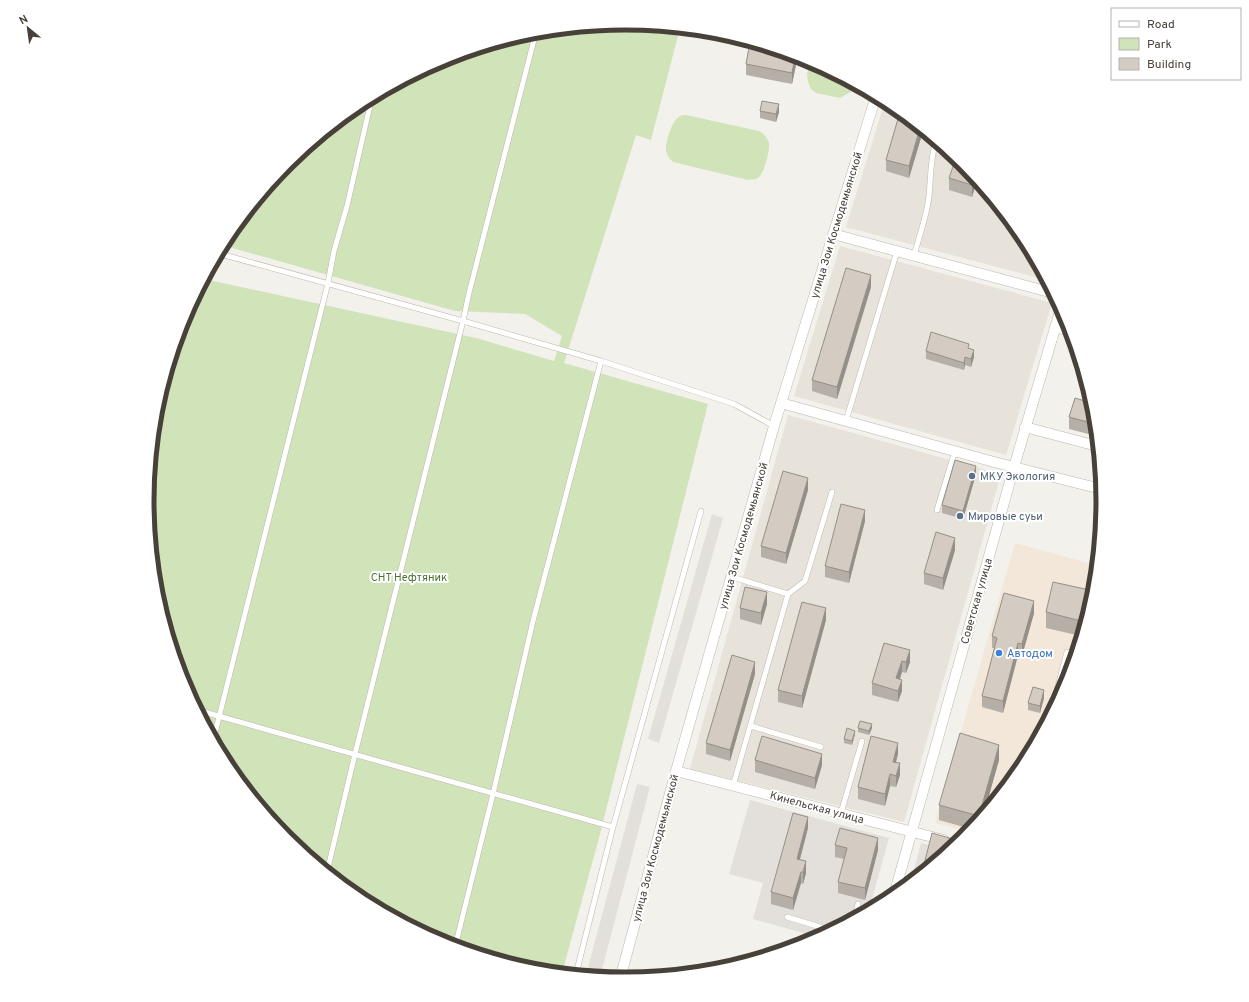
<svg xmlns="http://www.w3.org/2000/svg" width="1249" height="1002" viewBox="0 0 1249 1002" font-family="Overpass,sans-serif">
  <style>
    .residential { fill: #e7e2da }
    .commercial { fill: #f2e7d9 }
    .industrial { fill: #e3e0dc }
    .green { fill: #d0e3b9 }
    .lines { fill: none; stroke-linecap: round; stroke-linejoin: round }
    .lane-casing { stroke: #beb8ae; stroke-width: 6 }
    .street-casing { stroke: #beb8ae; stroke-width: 11 }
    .lane { stroke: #fff; stroke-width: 5 }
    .street { stroke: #fff; stroke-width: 10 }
    .wall { fill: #b6afa7 }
    .shaded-wall { fill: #948f88 }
    .building { fill: #d4ccc2; stroke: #948f88 }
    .service-dot { fill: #5c6f8a; stroke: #fff; stroke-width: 1.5 }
    .shop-dot { fill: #3f7fe0; stroke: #fff; stroke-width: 1.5 }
    .labels { text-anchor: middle; stroke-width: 4; stroke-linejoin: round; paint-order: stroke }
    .street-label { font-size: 11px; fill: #47413a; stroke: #fff }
    .service-label { font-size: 11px; fill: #4e5e75; stroke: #fff; text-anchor: start }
    .park-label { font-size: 11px; fill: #4c7233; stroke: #fff }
    .shop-label { font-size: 11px; fill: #366cbe; stroke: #fff; text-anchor: start }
    .rim { fill: none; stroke: #47413a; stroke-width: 5 }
  </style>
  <rect width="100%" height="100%" fill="#f3f1eb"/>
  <path class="residential" d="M885,101L890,104L963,163L1022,236L1046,280L846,227Z
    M840,246L1052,303L1006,455L794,396Z
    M788,415L1001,474L904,822L690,769Z"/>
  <path class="commercial" d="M1015,543L1096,565L1093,594L1066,684L1022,767L969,831L935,823Z"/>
  <path class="industrial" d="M712,514L723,518L659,743L648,739Z
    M637,784L650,787L600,977L586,975Z
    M750,800L889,838L869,910L817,937L753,919L763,883L729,874Z
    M921,843L950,850L911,881Z"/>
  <path class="green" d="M625,23L680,28L651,140L636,135L564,363L708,404L599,838L562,973L531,970L441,943L359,898L286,839L227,766L183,684L156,594L147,501L156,408L183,318L204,279L476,338L554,361L562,336L525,314L455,311L222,245L227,235L287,163L359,103L442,59L531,32Z
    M683,29L718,32L746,41L745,46Z
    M811,61L856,85V86L852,91L840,98L816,93L811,89L808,82L807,74Z
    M686,115L759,131C764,134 767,137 769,143C770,151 764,174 758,178C755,180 752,179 748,180L673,162C670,159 667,156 666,151C665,143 672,120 680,116C682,115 684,115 686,115Z"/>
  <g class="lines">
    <defs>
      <path id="lane" d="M217,253L463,321L601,361L734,404L774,426
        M914,256C919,236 927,216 929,196C931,177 930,159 936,141
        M846,421L897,251
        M937,510L955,451
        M732,577L788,594L733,786
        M788,594L805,581L832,492
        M197,710L613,827
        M1051,713L1067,652
        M751,726L821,747
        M213,741L328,283L334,251L347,206L372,97
        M841,813L862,741
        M327,872L355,754L463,321L469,293L536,32
        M787,917L830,930
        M855,917L858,904
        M455,947L493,794L533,621L601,361
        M576,974L613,827L701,511"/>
      <path id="street" d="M833,234L1053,293
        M1055,327L1070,331
        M781,403L994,462L1101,489
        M1025,427L1097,446
        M676,771L944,840
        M894,895L1014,467L1061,308
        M620,979L676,771L774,426L876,96"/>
    </defs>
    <use href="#lane" class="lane-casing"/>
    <use href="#street" class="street-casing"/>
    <use href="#lane" class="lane"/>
    <use href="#street" class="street"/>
  </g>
  <path class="wall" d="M797,56V60L792,84L746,75V64Z
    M760,111L779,112L776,122L760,118Z
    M900,112L923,131L909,178L886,171V160Z
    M963,163L977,181L972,197L949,190V178Z
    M871,287L837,399L812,391V380Z
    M969,348L974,357L971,367L965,365L964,370L926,359V351Z
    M1093,408L1096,436L1069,429V417Z
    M976,474L963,519L942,513V505Z
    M808,490L786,564L761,557V546Z
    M865,521L849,583L825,577V566Z
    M955,550L943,590L924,584V573Z
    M1093,594L1081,636L1046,628V612Z
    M767,604L761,625L740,619V608Z
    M1034,613L1022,656L1018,655L1003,713L982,707V696L995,648H992V636Z
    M826,620L802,708L778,702V690Z
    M884,643L910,662L906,673L902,672L900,679L902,691L898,702L872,695V683Z
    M755,674L730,761L706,754V743Z
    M1044,698L1040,713L1028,710V703Z
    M858,728H872L869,735L858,732Z
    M855,734L852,745L844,743V739Z
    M898,754L896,762L900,775L896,787L890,786L885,806L858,799V787Z
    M755,760L822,765L815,789L755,772Z
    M999,760L984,813L971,829L939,820V805Z
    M808,828L800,859L806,873L803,884L801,883L793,910L771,904V892Z
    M835,845L878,850L865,900L838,893V882L844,859L835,857Z"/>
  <path class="shaded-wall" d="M795,56H797V60L792,84V73Z
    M779,104V112L776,122V114Z
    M920,128L923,131L909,178V166Z
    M974,178L977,181L972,197V185Z
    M871,275V287L837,399V387Z
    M974,350V357L971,367V359Z
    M965,357V365L964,370V363Z
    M976,466V474L963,519V511Z
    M808,478V490L786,564V553Z
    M865,510V521L849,583V572Z
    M955,538V550L943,590V578Z
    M767,592V604L761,625V613Z
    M1034,601V613L1022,656V644Z
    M826,608V620L802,708V696Z
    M1018,643V655L1003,713V701Z
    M910,650V662L906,673V662Z
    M902,661V672L896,690V678Z
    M755,662V674L730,761V750Z
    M902,680V691L898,702V691Z
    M1044,690V698L1040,713V706Z
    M872,724V728L869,735V731Z
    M855,731V734L852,745V741Z
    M898,743V754L893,773V762Z
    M999,745V760L984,813L979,819V816Z
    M822,754V765L815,789V778Z
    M900,763V775L896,787V776Z
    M890,774V786L885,806V794Z
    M808,817V828L797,870V859Z
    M878,838V850L865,900V888Z
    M806,861V873L803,884V872Z
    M801,872V883L793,910V898Z"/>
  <path class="building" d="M750,42L795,56L792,73L746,64Z
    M762,101L779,104L776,114L760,111Z
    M900,112L920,128L909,166L886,160Z
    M956,158L963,163L974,178L972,185L949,178Z
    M846,268L871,275L837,387L812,380Z
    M931,332L969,344L968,348L974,350L971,359L965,357L964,363L926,351Z
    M1075,398L1092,403L1093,408L1095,424L1069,417Z
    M955,460L976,466L963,511L942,505Z
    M783,471L808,478L786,553L761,546Z
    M841,504L865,510L849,572L825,566Z
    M936,532L955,538L943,578L924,573Z
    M1053,582L1094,591L1093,594L1085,622L1046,612Z
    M745,587L767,592L761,613L740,608Z
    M1004,593L1034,601L1022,644L1018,643L1003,701L982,696L997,638L992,636Z
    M802,602L826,608L802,696L778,690Z
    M884,643L910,650L906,662L902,661L896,678L902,680L898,691L872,683Z
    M732,655L755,662L730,750L706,743Z
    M1033,687L1044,690L1040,706L1028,703Z
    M860,721L872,724L869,731L858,728Z
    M847,728L855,731L852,741L844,739Z
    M960,733L999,745L979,816L939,805Z
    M762,736L822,754L815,778L755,760Z
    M871,736L898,743L893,762L900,763L896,776L890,774L885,794L858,787Z
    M793,813L808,817L797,859L806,861L803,872H801L793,898L771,892Z
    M840,828L878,838L865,888L838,882L847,848L835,845Z
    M932,833L960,841L922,872Z"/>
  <g class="service-dot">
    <circle cx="972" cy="476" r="4"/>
    <circle cx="960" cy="516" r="4"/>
  </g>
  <circle class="shop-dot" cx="999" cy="653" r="4"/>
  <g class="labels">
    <g class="street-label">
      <text transform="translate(836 225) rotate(-73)" y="4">улица Зои Космодемьянской</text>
      <text transform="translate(743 536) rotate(-74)" y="4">улица Зои Космодемьянской</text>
      <text transform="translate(976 601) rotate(-74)" y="4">Советская улица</text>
      <text transform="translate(817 807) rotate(15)" y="4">Кинельская улица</text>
      <text transform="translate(655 848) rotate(-75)" y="4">улица Зои Космодемьянской</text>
    </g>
    <g class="service-label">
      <text x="980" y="480">МКУ Экология</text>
      <text x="968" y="520">Мировые суьи</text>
    </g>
    <g class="park-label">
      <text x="409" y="581">СНТ Нефтяник</text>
    </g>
    <g class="shop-label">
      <text x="1007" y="657">Автодом</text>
    </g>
  </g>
  <path d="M0 0H1249V1002H0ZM154 501a471 471 0 1 1 942 0a471 471 0 1 1-942 0Z" fill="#fff" fill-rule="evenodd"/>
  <path class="rim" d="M154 501a471 471 0 1 1 942 0a471 471 0 1 1-942 0Z"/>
  <rect x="1111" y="8" width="130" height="72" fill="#ffffff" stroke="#b5b3b0"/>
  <rect x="1119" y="21" width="20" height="6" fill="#ffffff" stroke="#b5b3b0"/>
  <text x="1147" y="28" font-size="12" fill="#47413a">Road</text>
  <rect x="1119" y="38" width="20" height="12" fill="#d0e3b9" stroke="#b5b3b0"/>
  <text x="1147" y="48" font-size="12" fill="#47413a">Park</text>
  <rect x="1119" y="58" width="20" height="12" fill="#d4ccc2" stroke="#b5b3b0"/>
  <text x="1147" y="68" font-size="12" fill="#47413a">Building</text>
  <g transform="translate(28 28) rotate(331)" stroke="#ffffff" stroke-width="3" paint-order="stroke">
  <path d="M0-3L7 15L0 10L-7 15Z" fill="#47413a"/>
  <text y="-6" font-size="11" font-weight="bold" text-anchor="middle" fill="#47413a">N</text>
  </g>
</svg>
